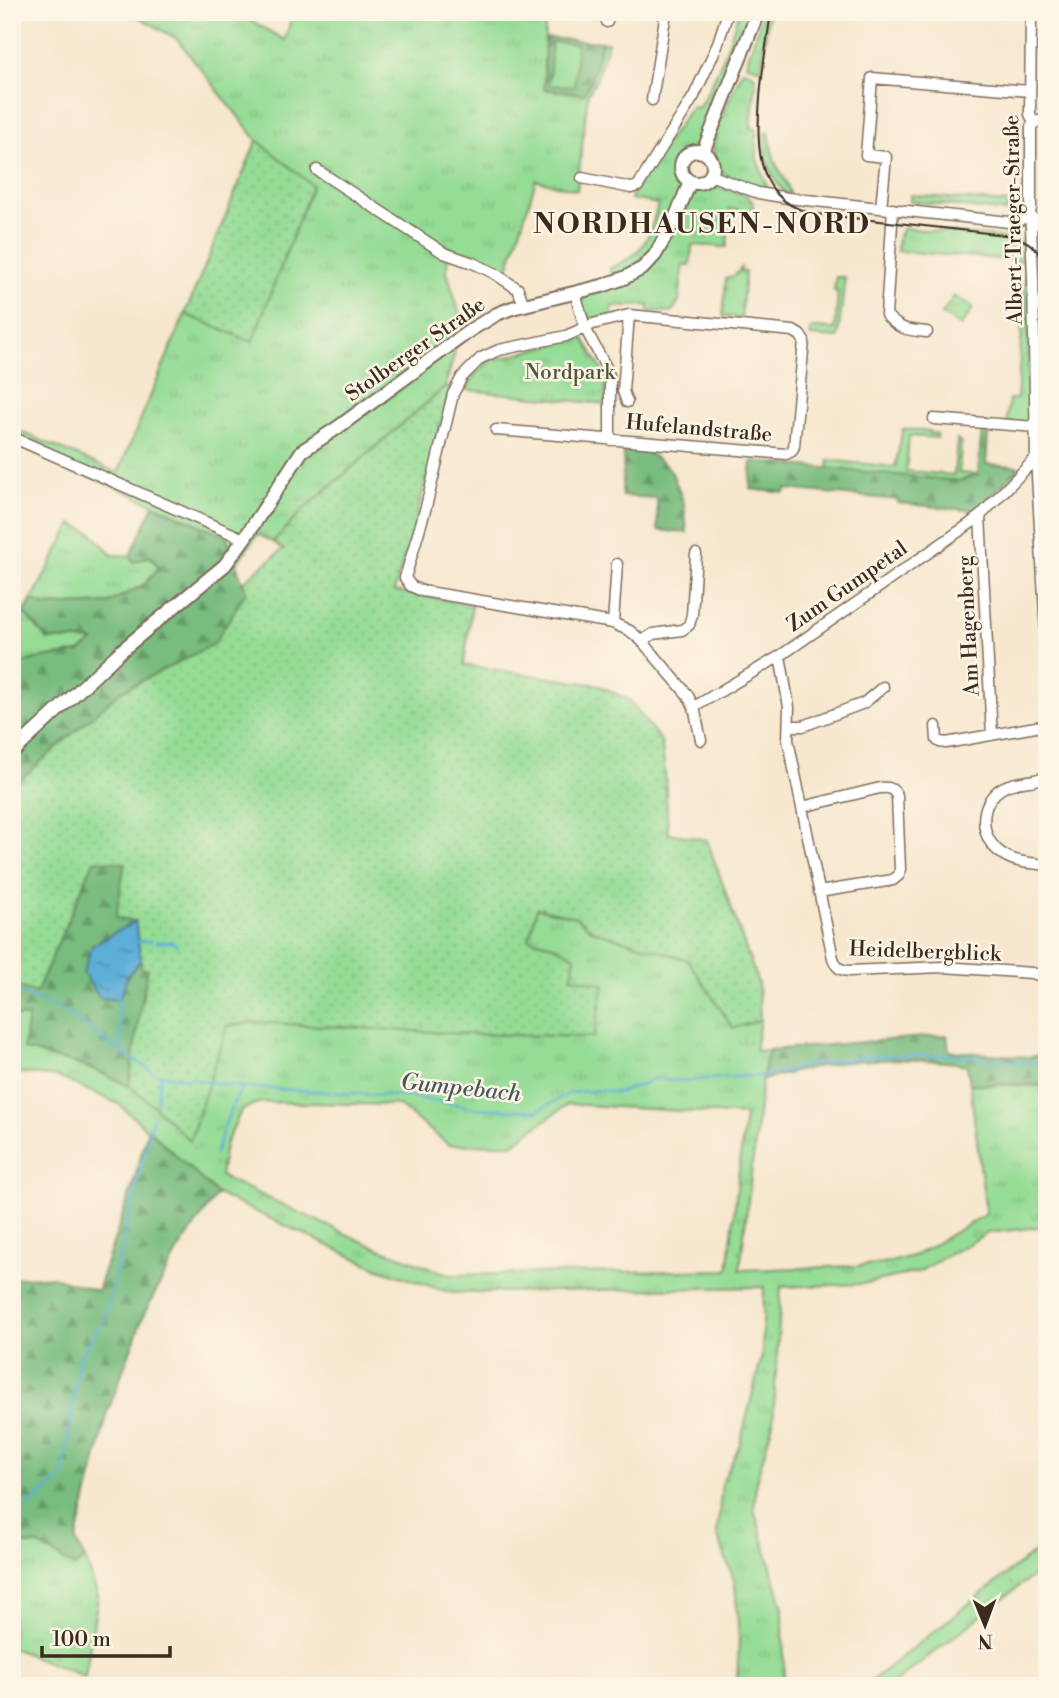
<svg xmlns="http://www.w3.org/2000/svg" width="1059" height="1698" viewBox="0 0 1059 1698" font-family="'Libre Bodoni',serif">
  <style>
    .grass { fill: url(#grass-tufts); stroke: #68835a; stroke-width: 2; fill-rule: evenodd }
    .forest { fill: url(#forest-firs); stroke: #5a734e; stroke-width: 2 }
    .garden { fill: url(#garden-dots); stroke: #68835a; stroke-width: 2 }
    .pitch { fill: #95dc95; stroke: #68835a; stroke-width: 2 }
    .water { fill: url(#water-ripples); stroke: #4c6c7b; stroke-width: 2 }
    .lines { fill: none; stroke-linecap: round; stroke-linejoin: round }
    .stream { stroke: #5dafd8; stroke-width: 2.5 }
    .minor-casing { stroke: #7d6c5c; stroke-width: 13 }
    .major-casing { stroke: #7d6c5c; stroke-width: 16 }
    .minor { stroke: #fff; stroke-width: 10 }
    .major { stroke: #fff; stroke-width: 12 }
    .tram { stroke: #3b2a1e; stroke-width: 2 }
    .labels { text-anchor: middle; stroke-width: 5; stroke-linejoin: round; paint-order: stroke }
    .street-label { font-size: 21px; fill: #3b2a1e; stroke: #fcf5e5 }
    .park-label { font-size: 21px; fill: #52563c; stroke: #fcf5e5 }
    .water-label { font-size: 23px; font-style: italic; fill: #47595f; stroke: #fcf5e5 }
    .district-label { font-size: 28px; font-weight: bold; letter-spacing: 2px; fill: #3b2a1e; stroke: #fcf5e5 }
  </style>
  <defs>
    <pattern id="grass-tufts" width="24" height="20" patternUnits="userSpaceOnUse" patternTransform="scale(1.75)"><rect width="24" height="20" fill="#95dc95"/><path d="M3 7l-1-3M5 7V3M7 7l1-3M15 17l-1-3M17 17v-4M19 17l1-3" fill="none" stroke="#81bd80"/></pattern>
    <pattern id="forest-firs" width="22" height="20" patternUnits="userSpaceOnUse" patternTransform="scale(1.75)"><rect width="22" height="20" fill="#78bc7e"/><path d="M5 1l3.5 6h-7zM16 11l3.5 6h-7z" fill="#649967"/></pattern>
    <pattern id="garden-dots" width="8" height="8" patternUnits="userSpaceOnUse" patternTransform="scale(1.75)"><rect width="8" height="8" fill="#95dc95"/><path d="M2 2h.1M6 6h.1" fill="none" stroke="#81bd80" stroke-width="1.8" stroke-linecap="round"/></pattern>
    <pattern id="water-ripples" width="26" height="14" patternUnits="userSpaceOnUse" patternTransform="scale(1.75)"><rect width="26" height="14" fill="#5dafd8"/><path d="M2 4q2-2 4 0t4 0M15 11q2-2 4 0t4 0" fill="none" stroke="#4e8faf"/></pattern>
  </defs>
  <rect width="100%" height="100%" fill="#fcf5e5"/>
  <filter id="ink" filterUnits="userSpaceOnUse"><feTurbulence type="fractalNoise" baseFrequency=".0143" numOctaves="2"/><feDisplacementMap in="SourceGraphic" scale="14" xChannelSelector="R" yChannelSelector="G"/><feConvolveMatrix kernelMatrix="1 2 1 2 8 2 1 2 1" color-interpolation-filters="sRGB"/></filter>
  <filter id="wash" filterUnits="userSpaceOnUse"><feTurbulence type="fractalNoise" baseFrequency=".00686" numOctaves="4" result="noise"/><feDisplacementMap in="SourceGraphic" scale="28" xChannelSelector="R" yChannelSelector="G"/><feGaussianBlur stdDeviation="1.57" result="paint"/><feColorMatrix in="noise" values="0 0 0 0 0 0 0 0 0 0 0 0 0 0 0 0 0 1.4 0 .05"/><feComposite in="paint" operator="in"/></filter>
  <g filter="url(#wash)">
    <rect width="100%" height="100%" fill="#f7e7ce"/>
    <path class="grass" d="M130,12H236L285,40L293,12H524L545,25L544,89L584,94L591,80L602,42H608L596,80L588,94L577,190L536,180L507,272L448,247L447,272L462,322L448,332L455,352L445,387L304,509L273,542L258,534L236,564L226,536L12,442V428L118,473L185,314L252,341L312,186L257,140L177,39Z
      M739,12H753L705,132L698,143L680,155L677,172L681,179L679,195L671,214L651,252L629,270L611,278L610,268C645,254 649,239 658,204L631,199L634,189L692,106L698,108C717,78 728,46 739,12Z
      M763,12H769L761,69L746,64Z
      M743,70L752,73L756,78L751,128L756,129L757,159L768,190C756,186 726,179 718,168C701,145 733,92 743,70Z
      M764,133H769C771,142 772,153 775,162C780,173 788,182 790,194L785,193C769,175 764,156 764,133Z
      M707,184L747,195C752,200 754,204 753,211L730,209L727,247L692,245L690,265H683L679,301L672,312L649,311V305L612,307V316L591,319L585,315L581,306L582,300L588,294L616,286L677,228L693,193L697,188Z
      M910,195L1008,203L1007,212L910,201Z
      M903,228L1011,238L1020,240L1029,246L1028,424L1007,422L1009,399H1017L1026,272L1024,261L897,251L898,238Z
      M741,268V271L745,272L741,318L723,316L726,278L734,276Z
      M836,277H845L838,338L810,336L811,328L835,329L838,292L834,291Z
      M954,296L973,308L961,326L942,314Z
      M583,337L606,377L605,404L466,390L474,375L490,361Z
      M1047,379V470L1041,467C1041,443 1036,400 1041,380Z
      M903,429L929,431V433L937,434V438L909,436L906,471L954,475L957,440L961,443L959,473L978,474L960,481L828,469L829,460L895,467Z
      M72,524L92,533L112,555L130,556L134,562L150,556L159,568L145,584L109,603L48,606L31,601Z
      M24,613L47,639L95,640L80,652L36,659L12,666V636Z
      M536,908L576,917L592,930L689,960L733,1028L760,1020L755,1051L769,1050L762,1080L740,1270L858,1266L891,1262L916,1255L986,1214L970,1084L1041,1086L1047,1135V1226L988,1233L918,1272L862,1284L781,1287L773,1423L756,1481L754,1509L783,1608L784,1686H737L739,1639L735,1583L717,1534L722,1483L740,1444L762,1356L764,1287L451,1293L379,1269L217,1194L119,1104L58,1077L12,1072V1016L28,1017L42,1055C71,1063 102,1070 129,1086C151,1099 172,1123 190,1140L226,1026L254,1022L468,1034L594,1037L572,977L557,946L529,939ZM262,1102L398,1105L449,1145L512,1144L568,1104L745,1115L728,1270L450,1275L370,1245L220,1176L225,1145L241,1111L252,1105Z
      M1047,1542V1565L890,1686H865Z
      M12,1544L39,1545L75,1567L85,1558L98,1596L85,1677L12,1648Z"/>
    <path class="forest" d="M545,38L602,42L591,80L584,94L544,89Z
      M982,427L995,429V432H988L986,464L1017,466L1019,468L976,511L898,503V500L786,489L785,493L750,489L752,461L960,481L978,474Z
      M624,447L641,448L667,466L672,473L684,504L687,533L658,530L657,498L622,496Z
      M154,505L226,536L246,592L214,644L120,692L12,787V666L36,659L80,652L94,641L47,639L24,613L31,601L48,606L109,603L145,584L159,567L150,556L134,562L130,556Z
      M94,860L125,863L116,917L135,921L92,946L128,975L141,960L142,969H148L139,1016L129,1086L88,1067L23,1049L28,1017L12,1016V984L37,992Z
      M947,1035L949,1051L1029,1057L1047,1053V1085L970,1084L967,1065C925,1057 863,1058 821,1066C801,1070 782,1075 762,1080L769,1050Z
      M148,1129L217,1194L177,1252L144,1314L108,1411L76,1542L85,1558L75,1567L39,1545L12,1544V1278L53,1277L97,1291L133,1184Z"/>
    <path class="garden" d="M257,140L312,185L252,342L185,314Z
      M445,387L450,388L413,530L394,591L472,605L464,665L598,685L629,700L661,741L665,773L668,833L707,840L758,983L760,1020L733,1028L688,960L592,930L576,917L537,908L529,939L557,946L575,956L572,977L604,984L594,1037L468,1034L254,1022L227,1026L190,1141L154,1106L129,1086L139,1016L148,969H142L135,921L116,917L125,863L94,860L36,993L12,984V787L120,692L214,644L246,592L243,582L283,549L273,542L304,509Z"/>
    <path class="pitch" d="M552,42L577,44L574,87L549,85Z"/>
    <path class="water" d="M135,921L141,960L128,975L119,1000L100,998L83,973L92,946Z"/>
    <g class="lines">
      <path class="stream" d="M135,941H151
        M156,942H171L177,945
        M12,990L61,1009L121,1052L157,1074L242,1087L412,1097L477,1108L537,1111L570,1093L601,1090L616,1093L641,1085L653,1079L686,1081L748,1076H763L823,1062L870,1056L949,1055L1029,1063L1047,1059
        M119,999L121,1052
        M156,1105L161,1075
        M215,1154L231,1108L241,1089
        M12,1520L63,1477L79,1358L105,1319L153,1117"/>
    </g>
  </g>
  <g filter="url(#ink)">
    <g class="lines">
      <defs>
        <path id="minor" d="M1031,12L1030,114L1034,123L1031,127V209L1029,214L1031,227L1033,278L1036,458L1047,649
          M607,22L608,12
          M652,100L666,12
          M1034,123L1039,121L1047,120
          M317,170L444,253L473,263L494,273L518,289L524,305
          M710,175L758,193L788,198L1009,222L1020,220L1029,214
          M582,178L631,188L638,186L694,96L717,46L728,12
          M881,208L886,157L866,155L872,78L1030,91
          M893,209L886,315C900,330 907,330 927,332
          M1029,214L1041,226L1047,227
          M575,292L585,328L607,369L610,380V440
          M627,402L623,391L629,315
          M934,419L1036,427
          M496,430L786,454L792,451L794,446L804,341L800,335L793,331L629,315L593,324L566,336L499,350L481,358L462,377L453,394L426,507L405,578L411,586L422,591L613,623L630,631L642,641L687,694L694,707L701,740
          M12,437L244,539
          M980,516L992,735
          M613,623L617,564
          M642,641L653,634L682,630L689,625L692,615L696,554
          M780,656L789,707L788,740L833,958C836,967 839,970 849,971L943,967L1032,973L1047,978
          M694,707L780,656L971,523L980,516L1036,458
          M789,726H803L864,703L883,687
          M936,726L937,740L940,742L946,743L1047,725
          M1047,776C1034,783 1017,780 1004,787C977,801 978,840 1004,855C1016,863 1033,863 1047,865
          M802,807L880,788C889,787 893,788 897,796L900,869L899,875L893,880L819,892"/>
        <path id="major" d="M681 167a16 16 0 1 1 32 0a16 16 0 1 1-32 0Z
          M703,152L758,12
          M12,753L121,651L225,565L244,539L302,451L337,428L472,329L497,314L512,308L602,286L624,278L643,268L655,255L673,223L690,182"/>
      </defs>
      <use href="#minor" class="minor-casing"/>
      <use href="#major" class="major-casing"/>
      <use href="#minor" class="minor"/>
      <use href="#major" class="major"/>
      <path class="tram" d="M771,12C767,41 762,69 760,98C756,149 756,204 817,214L1014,236C1036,244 1044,255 1047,278"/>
    </g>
  </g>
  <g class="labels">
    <g class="street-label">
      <text transform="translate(1013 220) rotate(-91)" y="7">Albert-Traeger-Straße</text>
      <text transform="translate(415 349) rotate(-35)" y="7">Stolberger Straße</text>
      <text transform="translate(699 428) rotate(5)" y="7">Hufelandstraße</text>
      <text transform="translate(847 586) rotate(-35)" y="7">Zum Gumpetal</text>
      <text transform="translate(968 626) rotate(-93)" y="7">Am Hagenberg</text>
      <text transform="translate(925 951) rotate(2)" y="7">Heidelbergblick</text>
    </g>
    <g class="park-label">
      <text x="570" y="379">Nordpark</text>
    </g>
    <g class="water-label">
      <text transform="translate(461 1087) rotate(6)" y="8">Gumpebach</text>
    </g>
    <g class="district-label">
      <text x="702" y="233">NORDHAUSEN-NORD</text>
    </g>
  </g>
  <rect width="1059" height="1698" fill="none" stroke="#fcf5e5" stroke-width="42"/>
  <g transform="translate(985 1625) rotate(179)" stroke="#fcf5e5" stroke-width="5" paint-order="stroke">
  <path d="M0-5L12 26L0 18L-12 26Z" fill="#3b2a1e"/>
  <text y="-10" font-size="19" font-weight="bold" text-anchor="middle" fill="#3b2a1e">N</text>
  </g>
  <path d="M42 1646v10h128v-10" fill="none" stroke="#3b2a1e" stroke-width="3.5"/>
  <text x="52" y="1646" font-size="21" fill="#3b2a1e" stroke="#fcf5e5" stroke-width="5" paint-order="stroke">100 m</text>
</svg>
